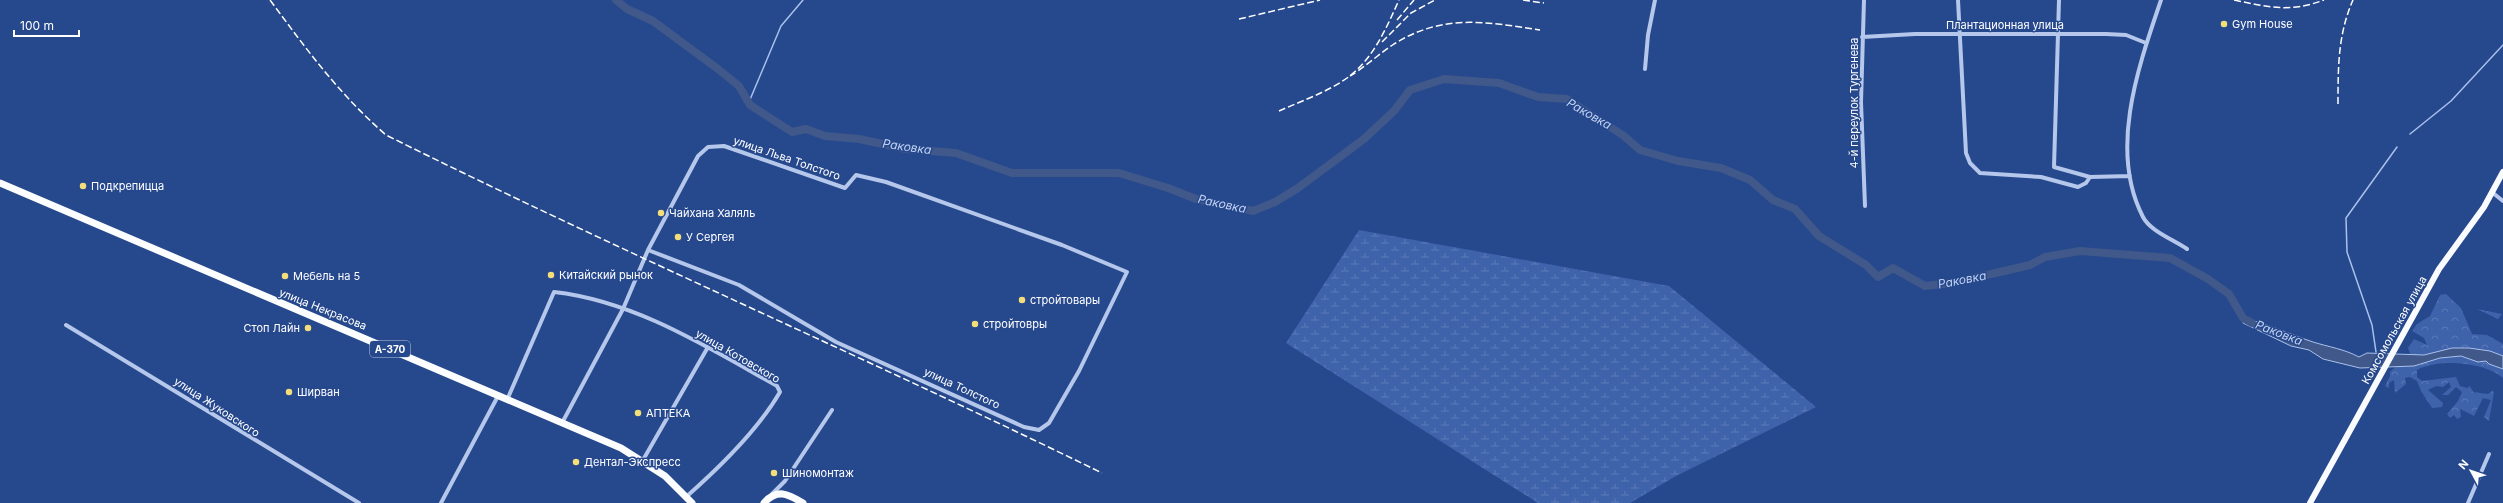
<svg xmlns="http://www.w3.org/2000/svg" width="2503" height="503" viewBox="0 0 2503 503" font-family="Inter,sans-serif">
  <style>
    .forest { fill: url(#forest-crowns) }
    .wetland { fill: url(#wetland-marsh) }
    .water { fill: #40588a; stroke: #aac1eb }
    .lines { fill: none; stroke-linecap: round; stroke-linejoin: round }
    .stream { stroke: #aac1eb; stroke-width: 1.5 }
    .river { stroke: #40588a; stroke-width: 8 }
    .minor { stroke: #b5c7ea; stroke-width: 4 }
    .primary { stroke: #f9fbfe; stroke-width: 6 }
    .trunk { stroke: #fcfdfe; stroke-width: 7 }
    .rail { stroke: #fff; stroke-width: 1.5; stroke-dasharray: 7 3; stroke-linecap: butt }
    .poi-dot { fill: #f4de7a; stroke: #26488d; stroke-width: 1.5 }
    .labels { text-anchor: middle; stroke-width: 3; stroke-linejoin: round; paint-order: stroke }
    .shield { fill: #26488d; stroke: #bec8dd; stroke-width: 1 }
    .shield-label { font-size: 10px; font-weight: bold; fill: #fff }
    .poi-label { font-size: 11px; fill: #fff; stroke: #26488d; text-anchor: start }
    .street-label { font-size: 11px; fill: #fff; stroke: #26488d }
    .water-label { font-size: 12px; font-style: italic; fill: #c1d2f2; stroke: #26488d }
  </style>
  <defs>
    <pattern id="forest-crowns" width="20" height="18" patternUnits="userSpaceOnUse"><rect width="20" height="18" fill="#3e63ab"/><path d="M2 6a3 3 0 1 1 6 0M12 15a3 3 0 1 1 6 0" fill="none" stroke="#5b7ab8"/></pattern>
    <pattern id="wetland-marsh" width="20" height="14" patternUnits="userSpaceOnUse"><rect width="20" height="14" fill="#3e63ab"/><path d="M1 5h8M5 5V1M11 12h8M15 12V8" fill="none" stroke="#5b7ab8"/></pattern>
  </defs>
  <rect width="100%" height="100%" fill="#26488d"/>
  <path class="forest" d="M2446,294L2461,308L2472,334L2487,335L2503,344V378C2485,362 2438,358 2417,370V377L2422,381L2456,377L2460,386L2467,388L2470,386L2473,392L2488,394L2492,391L2494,392L2489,421L2484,417L2491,400L2483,398L2474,416L2460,409L2461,417L2457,419L2454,415L2450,418L2447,414L2458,401L2462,392L2456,387L2448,395H2442L2451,387L2449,382L2443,387L2436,386L2428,390L2443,403L2442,407L2432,408L2421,391L2417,381L2410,377L2405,378L2406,384L2395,393L2394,380L2389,383V388L2385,386L2390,376V372L2410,353L2408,348L2414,339L2427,345L2424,338L2412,331L2417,324L2430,316L2440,295Z
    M2477,309L2502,314L2498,319Z"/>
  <path class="wetland" d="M1359,230L1669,286L1816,407L1676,476L1630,503H1538L1286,343Z"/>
  <path class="water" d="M2243,318C2268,324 2289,334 2313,342C2329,347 2344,349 2359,357L2367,353L2424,355L2452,348H2469L2490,351L2503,356V369L2489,364L2486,361L2478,362L2461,356L2440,358L2414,366L2360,368L2323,359L2309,350L2291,346L2243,323Z"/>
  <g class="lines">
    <path class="stream" d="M749,102L781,26L803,0
      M2410,134L2451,101L2503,45
      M2376,352L2372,325L2347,252L2346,218L2397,147"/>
    <path class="river" d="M616,0L627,9L653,21L718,69L739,86L750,105L792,132L806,129L825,136L859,139L906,149L956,153L1012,173H1119L1168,188L1196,199L1253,211L1275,202L1298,188L1364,139L1394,111L1410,90L1444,79L1499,83L1538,97L1567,99L1624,136L1640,150L1678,161L1721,168L1750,180L1773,200L1795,209L1819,236L1866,265L1878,277L1893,268L1925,286L1952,283L2030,265L2045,257L2080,251L2170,258L2208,279L2229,294L2243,318L2252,323"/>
    <path class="minor" d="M1864,0L1861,102L1865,206
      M1958,0L1966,153L1970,163L1980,173L2041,177L2078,187L2086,183L2090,177L2130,176
      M2059,0L2054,167L2090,177
      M2161,0C2139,65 2108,150 2143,217C2150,231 2174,240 2187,249
      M1862,37L1915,34H2106L2126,35L2146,43
      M1645,69L1648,35L1655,0
      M2493,193L2503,201
      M66,325L359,503
      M507,400L554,292C635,301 707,347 777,386L780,392C758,430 719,468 686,497
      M562,423L623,309L648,250L698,156L708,147L724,146L845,188L856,175L886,182L1062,245L1127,272L1079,371L1049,423L1039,430L1024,427L836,342L739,285L648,250
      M643,460L708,347
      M772,494L785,481L832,410
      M441,503L498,396
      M2468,503L2489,454"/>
    <path class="primary" d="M2310,503L2439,269L2484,207L2503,172"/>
    <path class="trunk" d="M0,183L621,448L665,476L692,503
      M764,503C777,488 788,494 803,503"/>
    <path class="rail" d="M270,0C307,50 339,94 386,135C623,253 865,357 1102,473
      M1523,0L1544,3
      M2234,0C2268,7 2289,13 2324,0
      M1239,19L1320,0
      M1397,20L1414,0
      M1382,42L1411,13L1435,0
      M1350,76C1365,67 1379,54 1394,44C1444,13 1486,22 1540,30
      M2338,104C2338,67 2338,34 2353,0
      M1279,111C1299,102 1322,94 1341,82C1371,64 1385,31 1399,0"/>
  </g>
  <g class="poi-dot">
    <circle cx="2224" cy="24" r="4"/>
    <circle cx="83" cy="186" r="4"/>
    <circle cx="661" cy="213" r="4"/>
    <circle cx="678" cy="237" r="4"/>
    <circle cx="551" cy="275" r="4"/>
    <circle cx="285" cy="276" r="4"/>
    <circle cx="1022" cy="300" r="4"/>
    <circle cx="975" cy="324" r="4"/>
    <circle cx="308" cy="328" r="4"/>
    <circle cx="289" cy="392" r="4"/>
    <circle cx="638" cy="413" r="4"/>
    <circle cx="576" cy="462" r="4"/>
    <circle cx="774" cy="473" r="4"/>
  </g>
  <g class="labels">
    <rect class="shield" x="370" y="341" width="40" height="16" rx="3"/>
    <g class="shield-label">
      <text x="390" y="353">А-370</text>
    </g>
    <g class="poi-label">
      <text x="2232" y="28">Gym House</text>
      <text x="91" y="190">Подкрепицца</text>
      <text x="669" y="217">Чайхана Халяль</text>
      <text x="686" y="241">У Сергея</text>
      <text x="559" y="279">Китайский рынок</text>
      <text x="293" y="280">Мебель на 5</text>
      <text x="1030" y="304">стройтовары</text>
      <text x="983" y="328">стройтовры</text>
      <text x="300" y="332" text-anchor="end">Стоп Лайн</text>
      <text x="297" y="396">Ширван</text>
      <text x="646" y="417">АПТЕКА</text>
      <text x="584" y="466">Дентал-Экспресс</text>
      <text x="782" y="477">Шиномонтаж</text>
    </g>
    <g class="street-label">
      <text x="2005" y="29">Плантационная улица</text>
      <text transform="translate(1854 103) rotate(-90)" y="4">4-й переулок Тургенева</text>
      <text transform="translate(787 158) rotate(19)" y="4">улица Льва Толстого</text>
      <text transform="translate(323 309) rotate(22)" y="4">улица Некрасова</text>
      <text transform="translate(2394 330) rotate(-61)" y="4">Комсомольская улица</text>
      <text transform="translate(738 356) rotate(30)" y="4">улица Котовского</text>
      <text transform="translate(962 388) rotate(25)" y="4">улица Толстого</text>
      <text transform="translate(217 407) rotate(33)" y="4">улица Жуковского</text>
    </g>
    <g class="water-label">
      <text transform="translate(1589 114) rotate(30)" y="4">Раковка</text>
      <text transform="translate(907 147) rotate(8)" y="4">Раковка</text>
      <text transform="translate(1222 204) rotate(12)" y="4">Раковка</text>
      <text transform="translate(1962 280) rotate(-11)" y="4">Раковка</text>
      <text transform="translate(2279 333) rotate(21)" y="4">Раковка</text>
    </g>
  </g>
  <g transform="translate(2471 471) rotate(310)" stroke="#26488d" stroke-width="3" paint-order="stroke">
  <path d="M0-3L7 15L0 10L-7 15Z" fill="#ffffff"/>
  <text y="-6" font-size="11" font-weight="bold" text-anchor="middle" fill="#ffffff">N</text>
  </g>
  <path d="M14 30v6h65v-6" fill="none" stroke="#ffffff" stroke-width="2"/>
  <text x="20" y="30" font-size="12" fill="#ffffff" stroke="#26488d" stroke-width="3" paint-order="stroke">100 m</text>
</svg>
